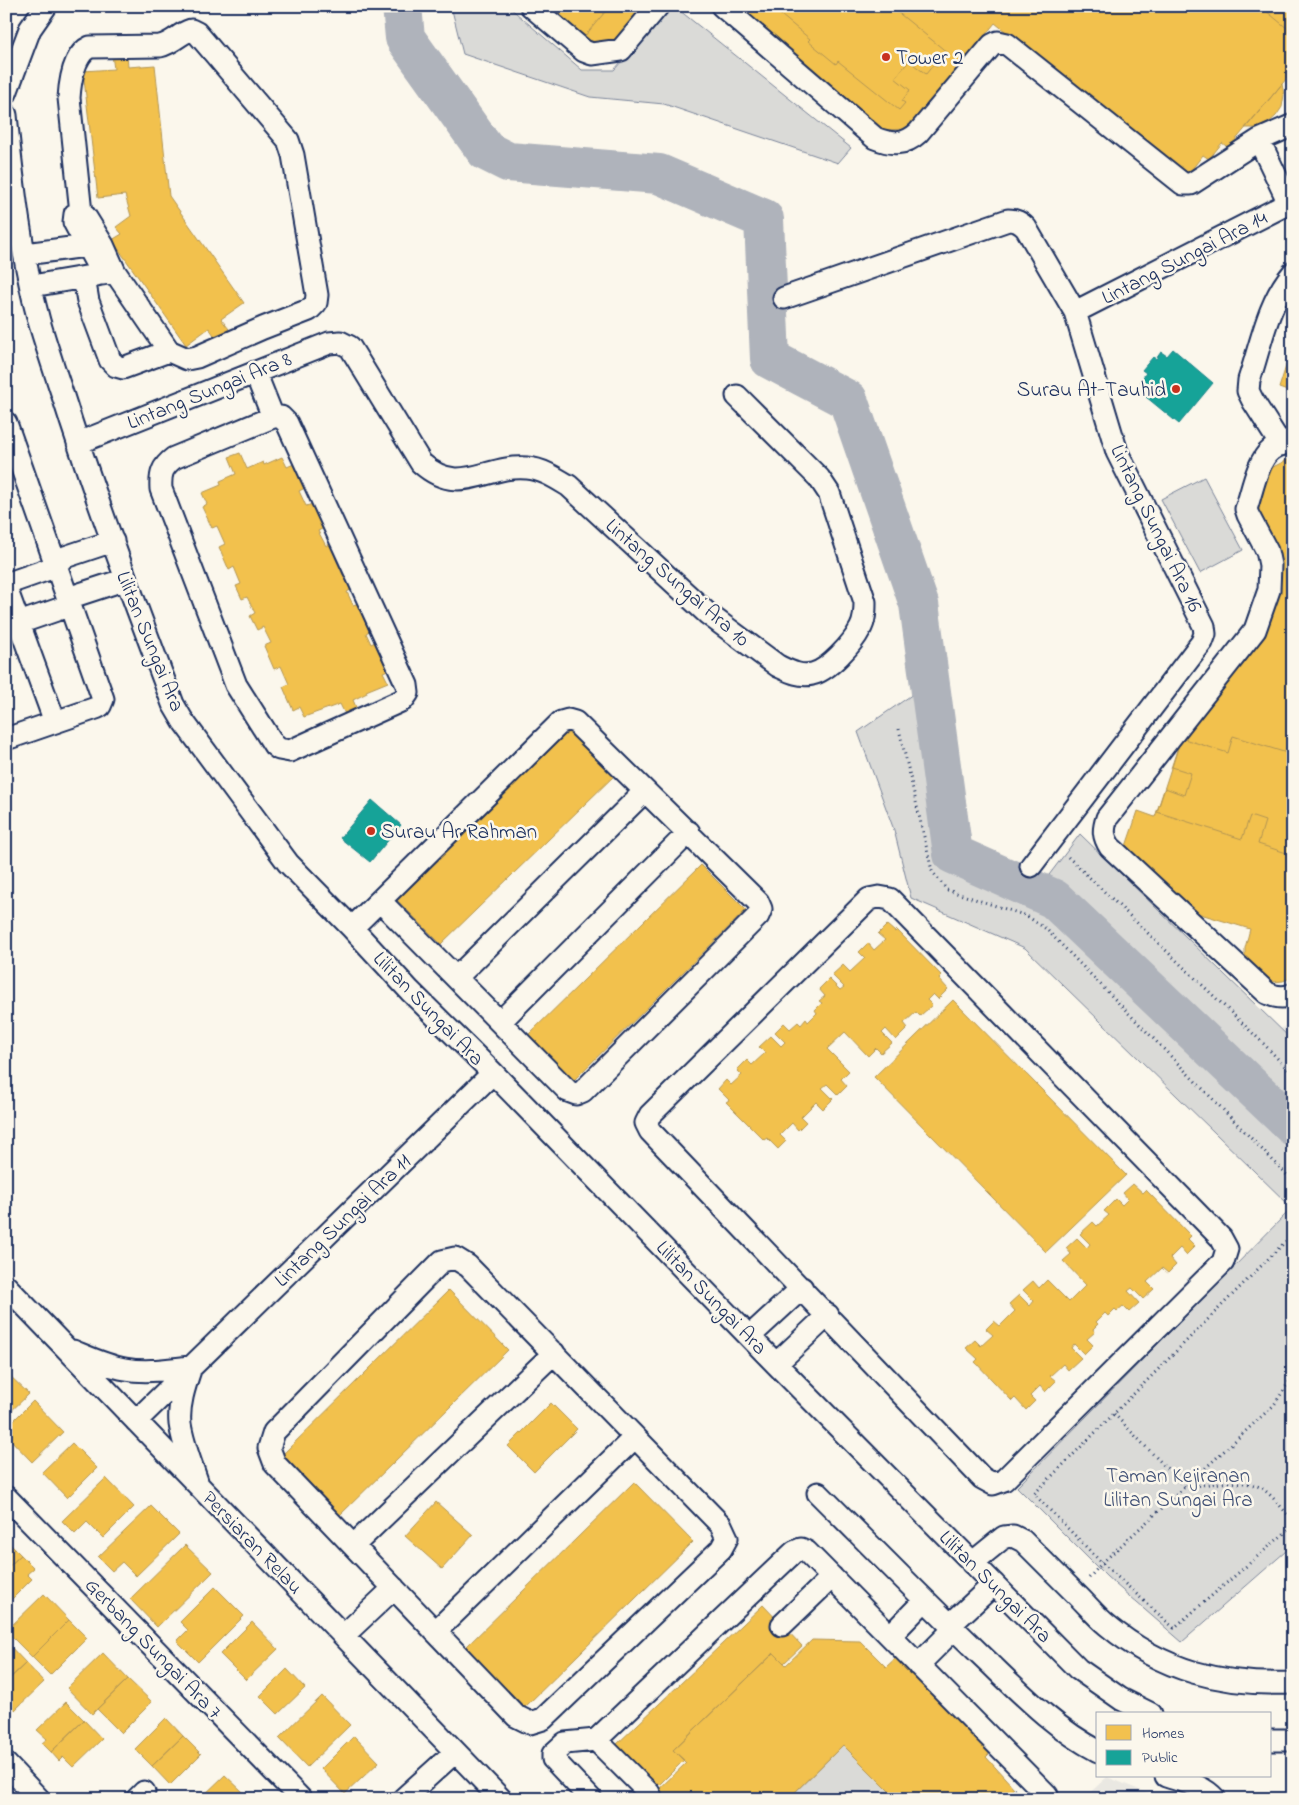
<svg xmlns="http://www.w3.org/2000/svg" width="1299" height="1805" viewBox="0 0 1299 1805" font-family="'Indie Flower',sans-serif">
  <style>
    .built { fill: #eae8e2 }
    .green { fill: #dadad7; stroke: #7a849a }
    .homes { fill: #f2c14e; stroke: #b29553 }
    .public { fill: #17a398; stroke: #188087 }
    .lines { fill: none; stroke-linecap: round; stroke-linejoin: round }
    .river { stroke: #afb3bb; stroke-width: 40 }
    .minor-casing { stroke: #1b2f5e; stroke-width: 25 }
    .path { stroke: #1b2f5e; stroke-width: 3; stroke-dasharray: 1 4; stroke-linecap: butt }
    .minor { stroke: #fbf7ec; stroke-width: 21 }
    .poi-dot { fill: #c8321e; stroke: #fbf7ec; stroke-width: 2 }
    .labels { text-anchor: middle; stroke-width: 5; stroke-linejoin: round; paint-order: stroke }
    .poi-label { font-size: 21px; fill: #1b2f5e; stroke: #fbf7ec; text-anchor: start }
    .street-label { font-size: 21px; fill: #1b2f5e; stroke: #fbf7ec }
    .park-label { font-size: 21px; fill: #415176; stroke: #fbf7ec }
  </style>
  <rect width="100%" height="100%" fill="#fbf7ec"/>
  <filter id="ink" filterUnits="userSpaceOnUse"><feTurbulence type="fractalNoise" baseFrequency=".02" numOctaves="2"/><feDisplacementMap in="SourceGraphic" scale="10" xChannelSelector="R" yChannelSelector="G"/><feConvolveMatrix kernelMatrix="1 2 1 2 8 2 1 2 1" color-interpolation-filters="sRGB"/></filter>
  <g filter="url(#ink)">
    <path class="built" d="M1293,1018V1041L1281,1029Z
      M1107,1777L1162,1799H1083Z"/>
    <path class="green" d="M451,6H508L582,70H614L671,6H674L851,148L838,163L664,104L590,97L463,54Z
      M1204,477L1243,550L1200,573L1161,499Z
      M916,692L943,864L1044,905L1293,1150V1545L1182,1642L1107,1577L1017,1487L1292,1208L1025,948L911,898L894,830L858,732Z
      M1080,834L1293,1041V1103L1049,875Z
      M843,1745L897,1799H788Z
      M1014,1788L1025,1799H1003Z"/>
    <path class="homes" d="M546,6H648L618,43L593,45Z
      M546,6H610L584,37Z
      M736,6H1293V82L1287,78L1229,148L1222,143L1209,159L1203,155L1185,178L995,23L908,129L881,130Z
      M770,6H890L948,53L937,67L933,65L926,74L909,61L895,78L910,90L902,101L905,103L899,110L838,61L836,64L808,41L810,39Z
      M1260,6H1293V33Z
      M127,54L128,67L155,65L169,196L244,303L221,319L229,329L216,338L209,328L186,345L112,240L122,234L116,227L131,216L125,195L98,198L83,71L114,69L112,55Z
      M1282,84L1284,95L1282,107L1276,116L1267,124L1257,128H1245Z
      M1288,360L1293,362V393L1279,388Z
      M240,453L247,469L263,462L264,465L282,457L287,467L294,464L305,488L299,491L306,506L313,504L324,528L318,531L326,546L332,543L337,556L335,557L343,575L346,574L352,589L347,592L353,605L359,603L371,630L366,633L371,644L377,641L390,669L383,672L388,682L366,691L367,693L353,700L358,712L347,718L340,704L304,717L299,707L293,710L283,687L289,684L281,666L274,669L264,646L271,643L263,627L257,630L250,616L255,613L247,597L242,599L236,586L241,584L234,567L229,570L219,547L225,544L217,526L212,528L202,507L207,504L202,493L221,485L220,481L236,474L229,457Z
      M1293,457V977L1283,981L1273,982L1264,980L1248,966L1245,957V948L1250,929L1184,909L1123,855L1138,811L1155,817L1181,738L1260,642L1280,586V554L1256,512L1269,469Z
      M6,644L11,656L6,658Z
      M573,727L618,772L441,944L396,899Z
      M1233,736L1293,755V855L1258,844L1265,821L1250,816L1242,839L1157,812L1165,788L1184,795L1191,773L1172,767L1181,738L1228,753Z
      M701,865L746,910L571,1083L526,1037Z
      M887,925L895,932L897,930L942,976L939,979L948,989L938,999L933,994L927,1000L932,1005L920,1016L916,1012L904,1023L908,1028L896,1040L886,1029L882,1033L892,1043L881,1053L876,1048L868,1056L845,1032L827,1049L849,1071L841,1079L847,1086L838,1095L827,1084L822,1088L833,1099L823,1109L816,1102L801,1117L806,1122L798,1130L792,1123L780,1135L786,1141L778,1149L767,1138L764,1140L726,1102L729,1100L718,1089L726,1080L731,1085L742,1075L737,1070L747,1060L752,1065L765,1053L759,1047L771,1036L781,1046L785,1042L775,1032L784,1023L790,1029L798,1022L801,1025L806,1019L808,1022L817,1013L815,1010L822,1003L819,1001L825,996L819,989L829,979L840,990L844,987L832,975L843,965L850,972L865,958L859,952L868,943L874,950L885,940L878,934Z
      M953,1000L1126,1175L1046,1252L874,1077Z
      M1133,1184L1143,1193L1146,1190L1191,1236L1188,1239L1195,1246L1186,1255L1180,1248L1170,1258L1176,1265L1168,1273L1162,1268L1147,1282L1154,1289L1143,1299L1132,1288L1128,1291L1139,1303L1129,1312L1123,1306L1117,1311L1115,1309L1108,1316L1105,1313L1096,1322L1098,1324L1093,1329L1095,1332L1087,1339L1093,1345L1084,1354L1074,1344L1071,1348L1081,1358L1068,1370L1063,1364L1050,1376L1056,1381L1045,1392L1040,1386L1030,1396L1035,1401L1026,1410L1015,1398L1012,1401L975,1362L978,1359L966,1348L975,1340L981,1346L993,1335L986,1329L994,1321L1000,1326L1015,1311L1009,1304L1019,1295L1030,1306L1034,1301L1023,1290L1033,1281L1039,1288L1047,1280L1069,1302L1086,1285L1063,1261L1071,1254L1066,1248L1077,1238L1087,1248L1090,1244L1080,1234L1093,1222L1097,1226L1109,1215L1104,1211L1116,1199L1122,1205L1128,1199L1123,1193Z
      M449,1290L508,1350L338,1517L279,1458Z
      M6,1372L29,1394L6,1416Z
      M33,1401L63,1432L32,1462L6,1435V1428Z
      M551,1403L577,1429L534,1472L508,1446Z
      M72,1443L97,1468L67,1498L42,1472Z
      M106,1478L134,1507L103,1538L87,1522L75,1534L62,1521Z
      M634,1482L693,1542L523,1709L463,1650Z
      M436,1502L473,1535L442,1569L405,1536Z
      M151,1506L179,1534L136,1576L122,1562L112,1571L98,1557Z
      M6,1540L21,1555L6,1569Z
      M185,1545L213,1572L157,1627L130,1599Z
      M21,1555L34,1568L27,1574L32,1579L6,1605V1569Z
      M215,1587L244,1616L198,1662L177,1641L188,1630L180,1622Z
      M44,1594L69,1620L32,1657L6,1631Z
      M763,1605L802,1646L784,1663L774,1653L673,1750L684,1760L657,1787L616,1745Z
      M69,1620L87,1638L50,1675L32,1657Z
      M252,1622L278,1649L246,1680L220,1654Z
      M812,1640L860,1641L886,1667L899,1655L994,1749L986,1757L1014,1788L1003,1799H897L843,1745L788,1799H658L657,1791L686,1763L673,1750L774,1653L786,1665Z
      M8,1644L26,1663L6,1682V1646Z
      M103,1653L128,1679L92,1714L67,1688Z
      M26,1663L44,1682L15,1710L6,1701V1682Z
      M287,1669L305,1688L278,1714L260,1696Z
      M128,1679L152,1702L121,1733L97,1709Z
      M322,1696L350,1725L307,1767L279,1738Z
      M66,1702L84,1720L51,1752L42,1743L47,1739L37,1730Z
      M166,1718L183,1736L152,1766L135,1749Z
      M84,1720L102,1739L73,1767L63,1757L59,1761L51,1752Z
      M183,1736L201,1754L170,1785L152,1766Z
      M354,1736L379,1762L345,1794L321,1769Z
      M225,1775L243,1792L236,1799H200Z
      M243,1792L249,1799H236Z"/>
    <path class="public" d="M1173,349L1213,383L1179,424L1140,392L1146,385L1140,381L1146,373L1142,370L1153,357L1156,359L1161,352L1167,356Z
      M372,800L401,825L370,862L340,838Z"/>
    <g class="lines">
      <path class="river" d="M402,6L405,38L486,151L508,162L659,174L764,219L770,359L848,400L919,604L953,854L1054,899L1293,1126"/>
      <defs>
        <path id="minor" d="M531,6L584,51L592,54L621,50L658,6
          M722,6L875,138C892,145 905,145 918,133L992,45L998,42L1007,44L1183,184H1191L1259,140L1293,125
          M6,93L30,29L46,6
          M6,115C13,184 21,254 39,321C46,345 54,369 62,393C95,498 134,601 173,704L183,721L288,863L352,928L410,991L493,1073L776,1364L1078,1669L1121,1699L1151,1714
          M1259,140L1289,203
          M85,216L103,245L115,272
          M25,254L86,246
          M84,278L88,301L110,360L116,366L123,368L169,351L187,359L197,357L263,328L309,310L316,303L317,295L293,155L288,140L197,33L191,30C178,34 175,42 160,46L90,47C74,54 70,82 69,98L81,213L75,214L74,222L102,274L115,272L169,351
          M32,286L97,275
          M784,298L1008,220C1016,220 1020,222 1026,228L1075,312L1117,452L1204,626L1205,634L1202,642L1031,866
          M1075,312L1293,201
          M255,372L273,417
          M273,417H281L287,423L407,685L408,693L403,700L290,751L279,749L274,745L236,685L161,489C160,474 162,467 174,458Z
          M6,423L103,699L100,706L96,708L6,739
          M1293,438C1286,442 1278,445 1271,450C1257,461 1252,492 1246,509L1248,515L1267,551L1270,565L1269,590L1255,630L1107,818C1103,830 1103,836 1110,847L1267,993C1275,997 1284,999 1293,994
          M78,443L329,343L340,342L350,347L421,463C460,498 486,464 527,468C542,469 556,478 569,486L708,614L778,666C789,671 800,677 812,674C828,671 853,643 860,629C865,621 865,611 865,602L829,493L819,478L737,396
          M1281,445L1253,401L1248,391L1249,380C1261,344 1268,302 1293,273
          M6,584L46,570L65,557L113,541
          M6,588L55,722
          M68,598L126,579
          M19,623L71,605
          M879,897L890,899L1221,1238L1227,1249L1223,1262L1004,1480L993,1484L982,1478L650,1131L646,1123L650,1115L869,899Z
          M352,928L561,722L568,720L575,722L758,902L761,909L758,916L583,1091L576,1094L568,1091L380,901
          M457,977L645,791
          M500,1022L689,832
          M455,1258L468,1266L721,1525L727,1538L721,1549L543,1719L530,1723L516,1716L275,1464L269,1448L274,1432L442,1261Z
          M6,1286L501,1799
          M750,1336L802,1288
          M73,1351C90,1358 107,1366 125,1369C147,1373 169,1369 191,1367C185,1385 178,1405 180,1424C183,1444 191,1463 197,1481
          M776,1364L828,1315
          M136,1421L493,1073
          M818,1493C872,1547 925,1601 980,1654C1017,1689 1052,1727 1098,1751
          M6,1497L301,1799
          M354,1545L554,1353
          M972,1563L1004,1537L1013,1536L1023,1541C1042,1560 1061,1579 1080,1598C1089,1607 1097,1617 1107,1625C1162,1671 1223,1686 1293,1683
          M782,1625L832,1577
          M950,1625L994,1584
          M436,1631L635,1437
          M344,1635L394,1588
          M890,1636L925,1600
          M918,1665L954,1629
          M596,1740L794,1552L801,1549L807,1552L1047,1795
          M1270,1740H1293
          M6,1764L39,1799
          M1166,1776C1183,1782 1202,1784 1215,1799
          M137,1799L144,1792
          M403,1799L455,1752
          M591,1799L553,1759V1754L565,1743L596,1740L649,1793L652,1799"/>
      </defs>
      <use href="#minor" class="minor-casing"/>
      <path class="path" d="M899,729L932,871L947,890L1027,916L1046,929L1293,1181
        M1068,857L1262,1042L1293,1075
        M1293,1234L1034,1494L1102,1563L1174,1628L1293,1526
        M1114,1414L1185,1487C1205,1485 1245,1477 1263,1489C1274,1497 1283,1510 1293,1520
        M1089,1578L1102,1563L1274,1405L1293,1376"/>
      <use href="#minor" class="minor"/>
    </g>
  </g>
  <g class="poi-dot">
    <circle cx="886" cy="57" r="5"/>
    <circle cx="1176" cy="389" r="5"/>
    <circle cx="371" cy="831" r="5"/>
  </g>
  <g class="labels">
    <g class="poi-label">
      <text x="896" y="64">Tower 2</text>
      <text x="1166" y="396" text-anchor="end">Surau At-Tauhid</text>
      <text x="381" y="838">Surau Ar Rahman</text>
    </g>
    <g class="street-label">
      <text transform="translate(1184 257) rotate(-27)" y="7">Lintang Sungai Ara 14</text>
      <text transform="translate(209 390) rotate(-22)" y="7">Lintang Sungai Ara 8</text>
      <text transform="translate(1157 528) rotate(64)" y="7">Lintang Sungai Ara 16</text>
      <text transform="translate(678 582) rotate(41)" y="7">Lintang Sungai Ara 10</text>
      <text transform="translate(151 641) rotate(68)" y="7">Lilitan Sungai Ara</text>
      <text transform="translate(429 1008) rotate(46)" y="7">Lilitan Sungai Ara</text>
      <text transform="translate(342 1220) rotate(-44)" y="7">Lintang Sungai Ara 11</text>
      <text transform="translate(712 1297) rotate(46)" y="7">Lilitan Sungai Ara</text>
      <text transform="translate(253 1542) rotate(46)" y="7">Persiaran Relau</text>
      <text transform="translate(996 1586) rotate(45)" y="7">Lilitan Sungai Ara</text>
      <text transform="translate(154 1648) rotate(46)" y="7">Gerbang Sungai Ara 7</text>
    </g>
    <g class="park-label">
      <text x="1178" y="1482">Taman Kejiranan<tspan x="1178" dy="24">Lilitan Sungai Ara</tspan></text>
    </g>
  </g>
  <rect width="1299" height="1805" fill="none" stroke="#fbf7ec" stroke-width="25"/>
  <rect x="12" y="12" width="1274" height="1780" fill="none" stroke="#1b2f5e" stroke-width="2" filter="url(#ink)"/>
  <rect x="1096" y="1712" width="175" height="65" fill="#fbf7ec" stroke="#a1a7b3"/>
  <rect x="1106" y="1725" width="25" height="15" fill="#f2c14e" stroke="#a1a7b3"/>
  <text x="1142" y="1738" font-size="15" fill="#1b2f5e">Homes</text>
  <rect x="1106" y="1750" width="25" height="15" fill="#17a398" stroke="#a1a7b3"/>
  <text x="1142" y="1762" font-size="15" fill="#1b2f5e">Public</text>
</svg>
